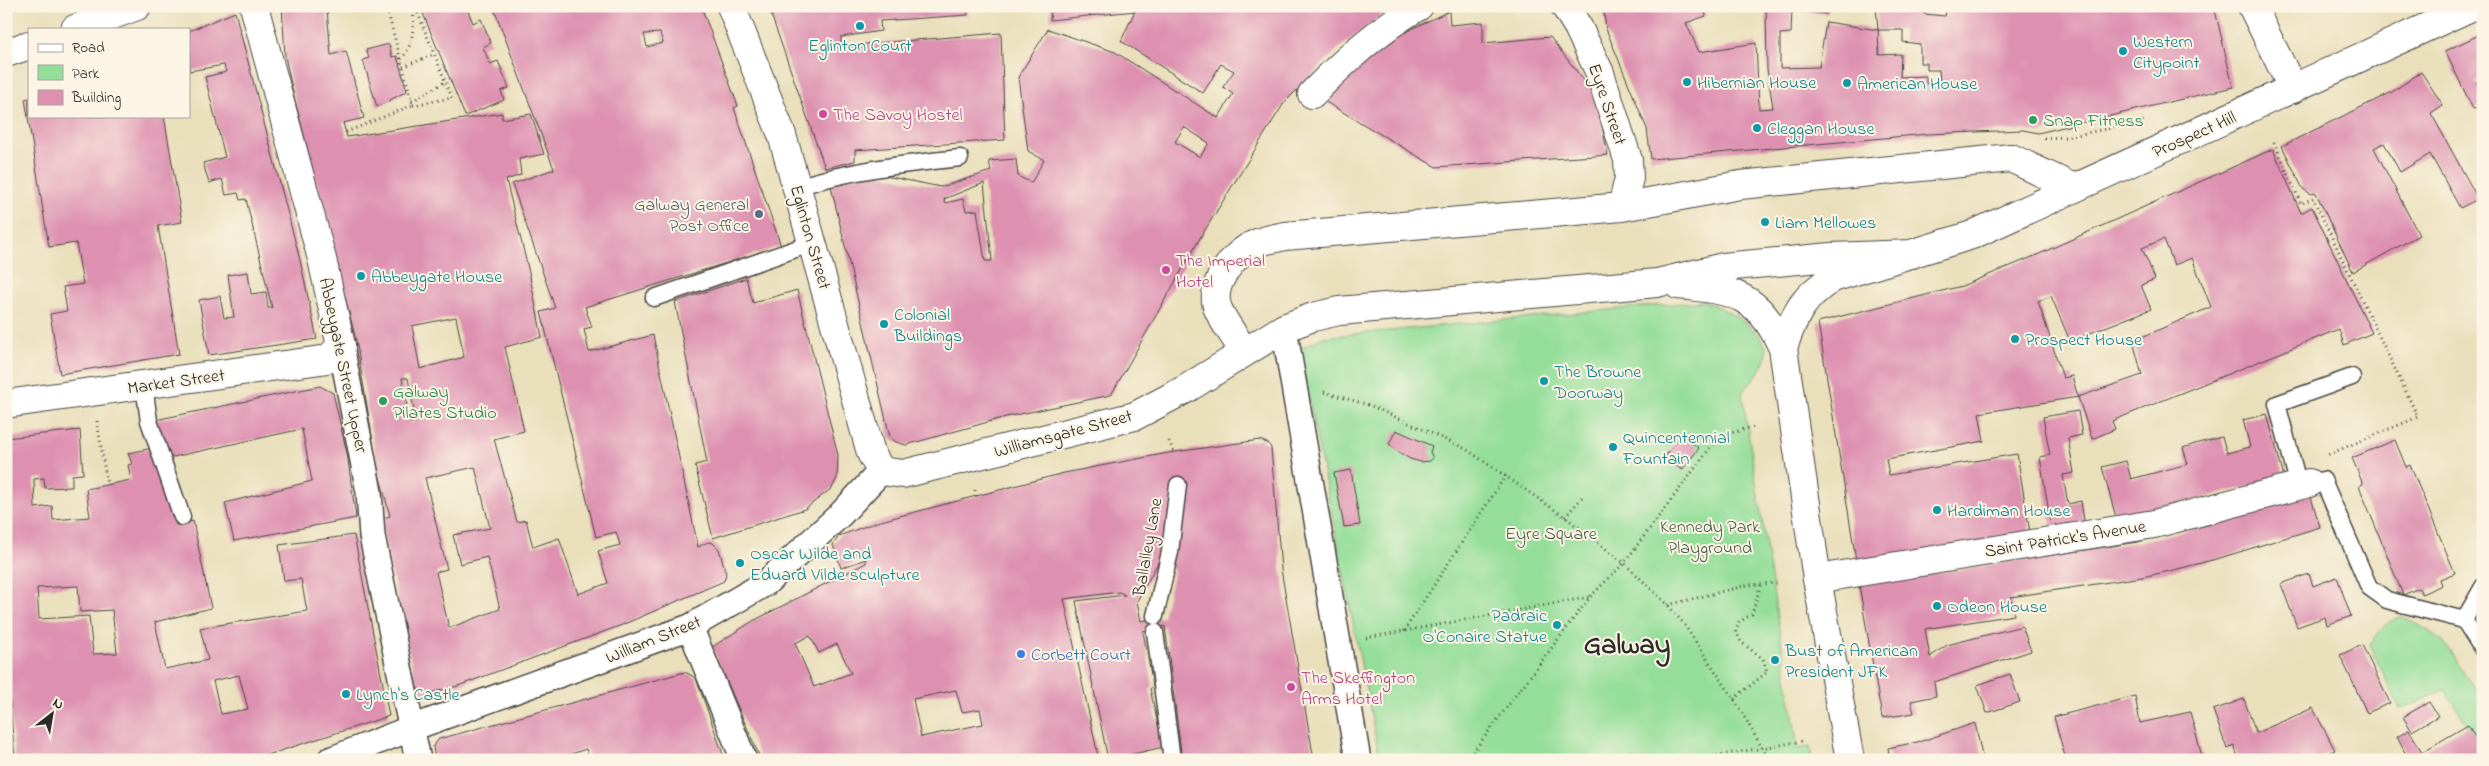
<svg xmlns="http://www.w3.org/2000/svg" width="2489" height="766" viewBox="0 0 2489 766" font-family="'Indie Flower',sans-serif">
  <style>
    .green { fill: #94de9a; stroke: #608462 }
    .building { fill: #dd90b0; fill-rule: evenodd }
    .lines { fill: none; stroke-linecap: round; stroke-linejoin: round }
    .service-casing { stroke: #484641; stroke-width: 19 }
    .pedestrian-casing { stroke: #484641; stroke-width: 28 }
    .minor-casing { stroke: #484641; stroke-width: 30 }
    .tertiary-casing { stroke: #484641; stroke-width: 30 }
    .secondary-casing { stroke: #484641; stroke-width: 30 }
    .path { stroke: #484641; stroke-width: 3; stroke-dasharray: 1 4; stroke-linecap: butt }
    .service { stroke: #fff; stroke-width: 16 }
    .pedestrian { stroke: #fff; stroke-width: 25 }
    .minor { stroke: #fff; stroke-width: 28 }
    .tertiary { stroke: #fff; stroke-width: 28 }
    .secondary { stroke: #fff; stroke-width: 28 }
    .culture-dot { fill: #0f9aa8; stroke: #fcf5e5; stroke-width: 2 }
    .hotel-dot { fill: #d1479c; stroke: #fcf5e5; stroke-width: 2 }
    .leisure-dot { fill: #2e9e5b; stroke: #fcf5e5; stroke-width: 2 }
    .service-dot { fill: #5c6f8a; stroke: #fcf5e5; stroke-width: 2 }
    .shop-dot { fill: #3f7fe0; stroke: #fcf5e5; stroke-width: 2 }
    .labels { text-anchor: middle; stroke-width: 4; stroke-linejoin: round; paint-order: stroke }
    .culture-label { font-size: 18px; fill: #0d838f; stroke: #fcf5e5; text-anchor: start }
    .street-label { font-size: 18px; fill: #2b2b2b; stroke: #fcf5e5 }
    .hotel-label { font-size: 18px; fill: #b23c85; stroke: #fcf5e5; text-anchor: start }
    .leisure-label { font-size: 18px; fill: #27864d; stroke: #fcf5e5; text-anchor: start }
    .service-label { font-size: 18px; fill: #4e5e75; stroke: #fcf5e5; text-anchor: end }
    .park-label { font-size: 18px; fill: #455847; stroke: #fcf5e5 }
    .shop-label { font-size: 18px; fill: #366cbe; stroke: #fcf5e5; text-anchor: start }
    .town-label { font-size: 28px; font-weight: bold; fill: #2b2b2b; stroke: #fcf5e5 }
  </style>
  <rect width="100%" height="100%" fill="#fcf5e5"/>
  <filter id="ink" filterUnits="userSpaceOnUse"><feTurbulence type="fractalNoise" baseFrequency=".02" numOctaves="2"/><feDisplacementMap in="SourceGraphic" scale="10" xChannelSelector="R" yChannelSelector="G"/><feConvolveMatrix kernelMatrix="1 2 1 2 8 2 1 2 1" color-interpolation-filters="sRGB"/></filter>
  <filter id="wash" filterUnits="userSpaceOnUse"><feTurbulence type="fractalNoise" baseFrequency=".0096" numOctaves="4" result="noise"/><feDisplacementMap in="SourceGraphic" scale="20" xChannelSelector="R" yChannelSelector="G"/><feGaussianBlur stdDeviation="1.12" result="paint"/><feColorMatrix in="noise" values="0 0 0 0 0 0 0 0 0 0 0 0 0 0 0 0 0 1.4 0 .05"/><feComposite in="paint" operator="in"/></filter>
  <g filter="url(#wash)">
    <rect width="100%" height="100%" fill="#e9dfbb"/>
    <path class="green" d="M1703,301C1723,308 1776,333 1765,361C1761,372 1749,383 1742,393L1798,749L1810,747L1812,760H1380L1299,349L1323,337Z
      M2402,617L2413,621L2443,641L2483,702V751L2446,690L2400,709L2370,645C2379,633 2386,619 2402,617Z"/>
    <g id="blocks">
      <path class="building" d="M282,6H319L318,11L327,10L331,55L346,51L364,118L343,123L347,137L502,113V119L531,114L544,154L519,159L521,175L506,180L529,272L542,337L505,347L524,431L494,439L517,522L526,520L533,547L559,538L578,594L608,583L598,551L620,545L616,532L596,537L541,312L555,308L512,184L554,169L493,6H701L738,106L734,108L781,246L585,307L592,327L584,329L589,352L653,335L698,547L708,542L713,543L719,549L726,574L724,581L622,625L458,686L426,694L417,688L380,519L390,516L377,466L356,340L292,88L285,56ZM660,33L663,43L647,47L644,34ZM456,317L464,357L420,369L412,326ZM402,378H408L416,422L410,423ZM475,467L490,528L453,535L460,564L487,557L500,609L449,628L436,572L447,569L425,478Z
        M420,6H466L473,23L481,19L491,43L483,47L487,57L490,64L498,61L509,88L501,91L504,100L465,116Z
        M768,6H967L968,15L880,21L881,31L841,37V46L1001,33L1005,140L855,150V161L825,168Z
        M1051,6H1393L1338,49L1284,103L1200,238L1111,395L1006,417L906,445L896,442L890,437L830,182L870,173L941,187L991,171L989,161L1016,159L1018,176L1031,183L1044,160L1028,151L1018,77L1048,29L1115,52L1218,118L1233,94L1223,87L1234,71L1221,64L1203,93L1121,41L1135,11L1050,20ZM1184,127L1209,143L1200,157L1175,142ZM984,183L992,261H985L977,210L966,211L963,199L945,203L944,199Z
        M1603,6H1704L1706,16L1686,23L1699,52L1756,43L1759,109L1773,108L1767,69L1766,6H1829L1827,14L1792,10L1791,33L1780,34V68L1819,67L1826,22L1878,30L1879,55L1901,54L1900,77L1926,76V84L1940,83L1939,70H1927V63H1920V44L1903,42V30H1878L1876,6H1924V14L1945,16L1947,6H2214L2233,87L2038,133L2023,130L1928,134L1651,159L1647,129L1606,29Z
        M1449,11L1450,25L1483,22V43L1550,37L1596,96L1608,155L1436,167L1324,101L1347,77L1397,36Z
        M235,12L300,260L317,339L209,355L199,300L220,296L224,318L234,317L228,275L248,272L251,294L266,292L268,308H272L246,199L240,200L238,193L226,195L222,179L209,183L203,163L225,157L205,77L226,72L224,65L189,71V31Z
        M2483,33V78L2476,82L2483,96V104L2473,109L2445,51Z
        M389,44L392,57L397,56L407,91L377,107L363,60L369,58L366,50Z
        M2421,72L2443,105L2431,113L2478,199L2460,208L2430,154L2400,172L2384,143L2374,148L2419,235L2353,272L2316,193L2311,194L2303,189L2282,146L2392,92Z
        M29,98V116H164L182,222L158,226L179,354L60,374L50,314L67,311L63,287L83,284L76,243L49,247L25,99Z
        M2273,149L2301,213L2312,207L2372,333L2344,345L2339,329L2112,421L2115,429L2092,439L2078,397L2142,375L2133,341L2211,307L2192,258L2174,265L2164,239L2142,248L2155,279L2141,285L2151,309L2070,341L2051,296L2038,301L2063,378L2072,376L2078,397L1979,413L1984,441L1886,459L1889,475L2017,454L2031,539L1857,567L1818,322L1962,286L2037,255Z
        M746,278L753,303L797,290L838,455L837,478L832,488L805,509L713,538L695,465L707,462L675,302Z
        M320,386L333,393L347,453L356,518L234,541L225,503L312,481L302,429L164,459L155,420Z
        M2078,411L2082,435L2068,438L2074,473L2063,475L2068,504L2081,501L2085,527L2052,532L2040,457L2050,455L2043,417Z
        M2267,414L2284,477L2117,521L2102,467L2126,461L2131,479L2188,464L2183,448L2198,443L2222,437L2227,453L2250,447L2243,420Z
        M80,430L83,474L72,475V487L45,488L44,478L34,479L35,508L52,506L53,520L90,517L86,489L131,480L128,465L132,464L128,453L153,448L176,525L193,521L211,608L155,622L165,669L208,660L200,628L307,611L301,579L284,581L279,545L354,535L389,716L252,760H15L6,661V438ZM78,586L80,612L112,610L117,653L93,654L89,616L39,619L37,588ZM239,675L248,709L221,714L213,681Z
        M1396,430L1432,446L1430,452L1433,458L1430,461L1421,462L1410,459L1397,451L1389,444Z
        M1681,435L1699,448L1682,470L1665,457Z
        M1260,440L1269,444L1271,448L1281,569L1314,760H1182L1165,626L1143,631L1153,686L1150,689L1163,747L1108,760L1076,601L1125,595L1119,592L1064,599L1099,760H761L712,647L753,621L866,563V559L841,568L833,545L839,536L877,522L1064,473L1168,453ZM1162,555L1174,571L1163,617L1141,621L1137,601ZM810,636L819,653L837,644L851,673L814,687L795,643ZM956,690L962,712L980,709L983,724L921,737L913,699Z
        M2395,440L2406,467L2410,465L2455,573L2440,579L2442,585L2422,594L2419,588L2403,595L2359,486L2363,484L2352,458Z
        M1351,470L1360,525L1344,527L1334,473Z
        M2310,494L2320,527L2220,558L2174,570L2142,577L2011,597L2014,615L1925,629L1930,657L1947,645L2022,626L2031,651L1934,682L1936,696L1911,701L1914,713L1882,718L1859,585L2137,542L2211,524Z
        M2309,574L2313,586L2337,577L2351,616L2327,625L2325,617L2297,627L2281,584Z
        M2362,645L2390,703L2367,713L2340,655Z
        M685,672L696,678L725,760H590L586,749L554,760H435L433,746L439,739Z
        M2010,674L2020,702L1987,713L1977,685Z
        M2135,696L2140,723L2190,712L2203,760H2066L2054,717Z
        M2244,699L2256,733L2313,708L2335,750L2315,760H2239L2234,746L2227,749L2213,710Z
        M2429,702L2438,716L2412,731L2403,717Z
        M1975,723L1983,760H1890L1888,748L1922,741Z
        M2468,725L2483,751V755L2474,760H2409L2397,737L2409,730L2422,752Z"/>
    </g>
  </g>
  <g filter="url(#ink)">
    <use href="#blocks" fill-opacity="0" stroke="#484641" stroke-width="1"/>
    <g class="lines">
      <defs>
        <path id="service" d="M797,187C851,170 904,164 960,158
          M654,298L813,243
          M144,386L149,421L182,517
          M2309,483L2323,480L2369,587L2387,600L2464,620L2483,650
          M2299,486L2277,404L2352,377
          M1155,616L1170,552L1178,485
          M2464,620L2483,587
          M1155,632L1172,760"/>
        <path id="pedestrian" d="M1284,328L1358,760
          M341,346L369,492L372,536L418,760
          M690,627L744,760
          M330,760L412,728L690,627L766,583L841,514L881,471"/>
        <path id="minor" d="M254,6L322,259L341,346
          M1565,6L1578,27L1600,73L1628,160L1629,178L1622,207
          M2252,6L2293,89
          M75,29L137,6
          M6,53L29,45
          M1312,94C1345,60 1378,30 1419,6
          M1244,351C1236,338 1224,323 1218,309C1208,285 1234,253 1255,244C1264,240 1275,238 1285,236L1622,207L1740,185L2011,158L2074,188
          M1817,579L2154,524L2309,483"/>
        <path id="tertiary" d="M6,404L328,359L341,346"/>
        <path id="secondary" d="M731,6L782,135L871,453L881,471L903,474L1135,416L1186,389L1284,328L1313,317L1339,311L1657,283L1723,267L1831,257L1912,254
          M1678,285C1734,290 1758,294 1783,348L1817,579L1850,760
          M1783,348C1794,315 1803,296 1833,278L1972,235L2473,6"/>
      </defs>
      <use href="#service" class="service-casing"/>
      <use href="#pedestrian" class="pedestrian-casing"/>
      <use href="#minor" class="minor-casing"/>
      <use href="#tertiary" class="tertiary-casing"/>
      <use href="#secondary" class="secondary-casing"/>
      <path class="path" d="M401,59C414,46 413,27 414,8
        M403,67L434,54
        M412,101L445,82
        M413,105L452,98L415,6
        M346,132L413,105L386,6
        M2044,138L2067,137L2144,121
        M2274,142L2301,204L2313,198L2418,417L2327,455
        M1324,392L1369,405L1466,449L1565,517L1624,563L1668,605L1683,623L1734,699L1769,760
        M97,421L107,485
        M1169,441L1174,453
        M975,490L976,496
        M1565,517L1584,495
        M1668,605L1748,585L1778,583
        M1404,631L1506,475
        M1366,638L1590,597
        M1734,699L1767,672L1763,659L1741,642L1736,632L1739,622L1752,614L1761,584
        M6,721L9,760
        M1467,760L1590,597L1624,563L1719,436L1754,427
        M1692,760L1803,741"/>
      <use href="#service" class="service"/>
      <use href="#pedestrian" class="pedestrian"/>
      <use href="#minor" class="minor"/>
      <use href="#tertiary" class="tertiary"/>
      <use href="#secondary" class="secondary"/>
    </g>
  </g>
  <g class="culture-dot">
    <circle cx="860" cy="26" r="5"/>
    <circle cx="2123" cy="51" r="5"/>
    <circle cx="1687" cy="82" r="5"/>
    <circle cx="1847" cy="83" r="5"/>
    <circle cx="1757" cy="128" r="5"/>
    <circle cx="1765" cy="222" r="5"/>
    <circle cx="361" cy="276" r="5"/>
    <circle cx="884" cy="324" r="5"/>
    <circle cx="2015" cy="339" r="5"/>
    <circle cx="1544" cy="381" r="5"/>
    <circle cx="1613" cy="447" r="5"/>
    <circle cx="1937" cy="510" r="5"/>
    <circle cx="740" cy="563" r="5"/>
    <circle cx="1937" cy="606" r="5"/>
    <circle cx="1557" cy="625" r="5"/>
    <circle cx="1775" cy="660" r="5"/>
    <circle cx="346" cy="694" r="5"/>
  </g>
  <g class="hotel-dot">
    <circle cx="823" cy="114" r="5"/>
    <circle cx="1166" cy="270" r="5"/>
    <circle cx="1291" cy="687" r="5"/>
  </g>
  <g class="leisure-dot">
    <circle cx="2033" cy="120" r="5"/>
    <circle cx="383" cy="401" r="5"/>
  </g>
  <circle class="service-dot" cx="759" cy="214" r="5"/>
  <circle class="shop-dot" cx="1021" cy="654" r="5"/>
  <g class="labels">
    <g class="culture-label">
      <text x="2133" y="47">Western<tspan x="2133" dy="21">Citypoint</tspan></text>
      <text x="860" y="51" text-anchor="middle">Eglinton Court</text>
      <text x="1697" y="88">Hibernian House</text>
      <text x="1857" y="89">American House</text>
      <text x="1767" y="134">Cleggan House</text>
      <text x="1775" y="228">Liam Mellowes</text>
      <text x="371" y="282">Abbeygate House</text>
      <text x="894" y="320">Colonial<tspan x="894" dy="21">Buildings</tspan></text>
      <text x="2025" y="345">Prospect House</text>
      <text x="1554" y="377">The Browne<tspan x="1554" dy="21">Doorway</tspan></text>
      <text x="1623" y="443">Quincentennial<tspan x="1623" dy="21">Fountain</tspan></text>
      <text x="1947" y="516">Hardiman House</text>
      <text x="750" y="559">Oscar Wilde and<tspan x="750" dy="21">Eduard Vilde sculpture</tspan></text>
      <text x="1947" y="612">Odeon House</text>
      <text x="1547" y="621" text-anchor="end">Padraic<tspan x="1547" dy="21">O'Conaire Statue</tspan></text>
      <text x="1785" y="656">Bust of American<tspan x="1785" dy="21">President JFK</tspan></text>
      <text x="356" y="700">Lynch's Castle</text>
    </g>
    <g class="street-label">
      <text transform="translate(1608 104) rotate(71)" y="6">Eyre Street</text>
      <text transform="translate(2194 134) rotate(-24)" y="6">Prospect Hill</text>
      <text transform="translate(811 237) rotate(74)" y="6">Eglinton Street</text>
      <text transform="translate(344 365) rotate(78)" y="6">Abbeygate Street Upper</text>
      <text transform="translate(176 381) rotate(-8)" y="6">Market Street</text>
      <text transform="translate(1063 433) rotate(-15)" y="6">Williamsgate Street</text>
      <text transform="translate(2065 538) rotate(-9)" y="6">Saint Patrick's Avenue</text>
      <text transform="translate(1147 547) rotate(-80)" y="6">Ballalley Lane</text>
      <text transform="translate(653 639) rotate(-22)" y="6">William Street</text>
    </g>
    <g class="hotel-label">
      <text x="833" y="120">The Savoy Hostel</text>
      <text x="1176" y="266">The Imperial<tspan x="1176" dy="21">Hotel</tspan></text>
      <text x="1301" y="683">The Skeffington<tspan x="1301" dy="21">Arms Hotel</tspan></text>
    </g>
    <g class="leisure-label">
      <text x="2043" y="126">Snap Fitness</text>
      <text x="393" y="397">Galway<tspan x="393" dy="21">Pilates Studio</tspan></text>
    </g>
    <g class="service-label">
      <text x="749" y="210">Galway General<tspan x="749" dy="21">Post Office</tspan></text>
    </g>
    <g class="park-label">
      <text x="1710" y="532">Kennedy Park<tspan x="1710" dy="21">Playground</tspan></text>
      <text x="1551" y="539">Eyre Square</text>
    </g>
    <g class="shop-label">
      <text x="1031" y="660">Corbett Court</text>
    </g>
    <g class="town-label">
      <text x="1627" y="653">Galway</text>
    </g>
  </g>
  <rect width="2489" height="766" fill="none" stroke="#fcf5e5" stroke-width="25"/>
  <rect x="28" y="28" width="162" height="90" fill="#fcf5e5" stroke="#a8a49b"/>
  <rect x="38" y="44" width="25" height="8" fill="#ffffff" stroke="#a8a49b"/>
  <text x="72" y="52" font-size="15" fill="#2b2b2b">Road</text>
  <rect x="38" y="65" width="25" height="15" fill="#94de9a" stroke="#a8a49b"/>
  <text x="72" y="78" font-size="15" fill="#2b2b2b">Park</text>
  <rect x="38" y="90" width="25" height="15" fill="#dd90b0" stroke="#a8a49b"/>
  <text x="72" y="102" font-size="15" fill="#2b2b2b">Building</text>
  <g transform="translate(52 714) rotate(31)" stroke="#fcf5e5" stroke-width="4" paint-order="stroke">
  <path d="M0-4L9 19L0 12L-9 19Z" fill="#2b2b2b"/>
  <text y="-8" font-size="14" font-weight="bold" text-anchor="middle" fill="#2b2b2b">N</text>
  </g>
</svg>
